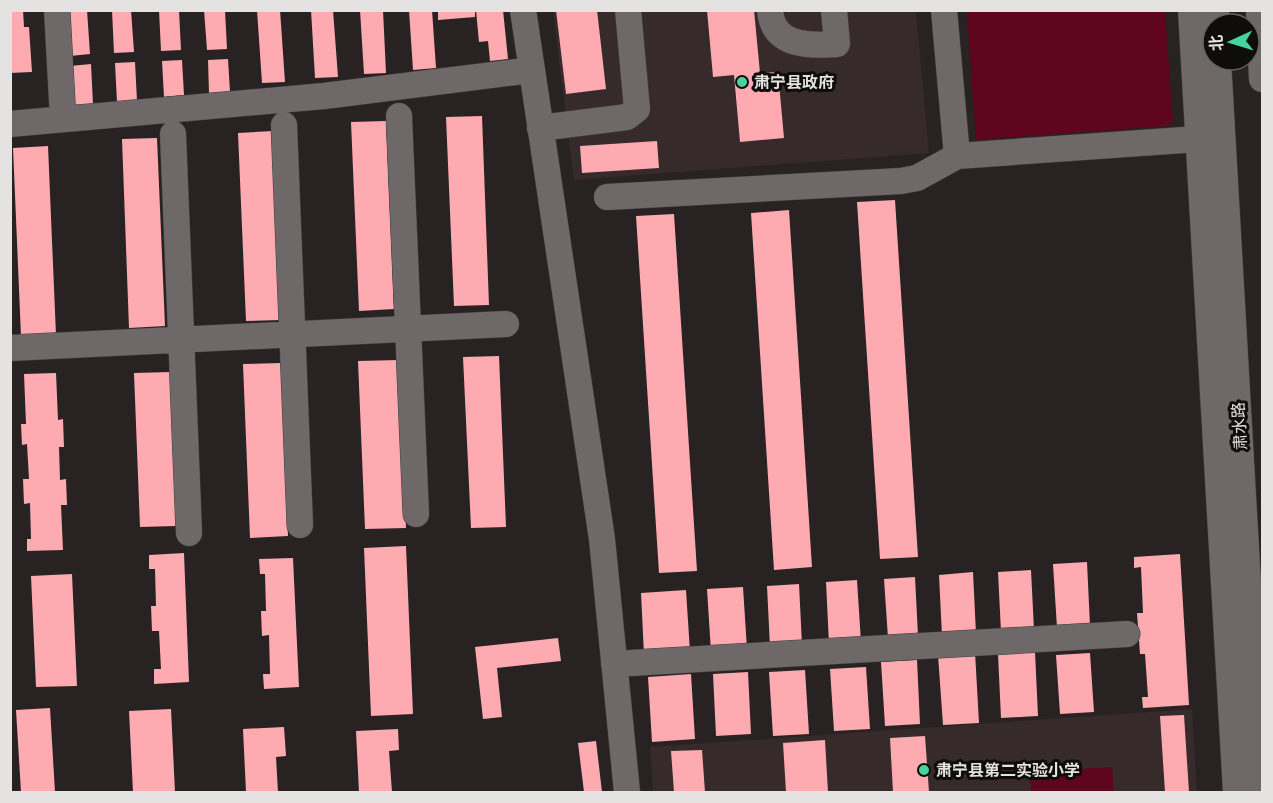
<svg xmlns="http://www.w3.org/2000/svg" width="1273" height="803" viewBox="0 0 1273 803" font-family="Jost,'Noto Sans SC',sans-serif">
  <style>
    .built { fill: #362a2a }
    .green { fill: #60051e }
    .building { fill: #fdaab1 }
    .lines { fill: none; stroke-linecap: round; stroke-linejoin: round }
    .minor-casing { stroke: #433f3f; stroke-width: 27 }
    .minor { stroke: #6e6868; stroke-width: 26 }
    .poi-dot { fill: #46d49e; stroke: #0f0c0c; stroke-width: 2 }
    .labels { text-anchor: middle; stroke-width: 6; stroke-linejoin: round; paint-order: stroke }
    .poi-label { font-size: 16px; font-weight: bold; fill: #e5e2e2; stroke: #0f0c0c; text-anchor: start }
    .street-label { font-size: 16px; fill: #e5e2e2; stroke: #0f0c0c }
  </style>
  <rect width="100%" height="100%" fill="#282222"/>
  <path class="built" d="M553,11H916L929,153L574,180Z
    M1192,709L1197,792H653L650,747Z"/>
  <path class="green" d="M967,11H1165L1173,123L1167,126L976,140Z
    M1112,767L1114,792H1031L1030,772Z"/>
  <path class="building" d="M10,10H23L24,27H29L32,72L10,73Z
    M67,10H87L90,54L70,56Z
    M112,10H131L134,52L114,53Z
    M159,10H179L181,50L161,51Z
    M204,10H225L227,49L207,50Z
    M257,10H280L285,82L262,83Z
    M311,10H333L338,77L315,78Z
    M360,10H383L386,73L364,74Z
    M409,10H432L436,68L413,70Z
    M438,10H475V17L438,20Z
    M476,10H503L508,59L490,61L488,41L479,42Z
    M556,10H597L606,89L566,94Z
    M707,10H754L760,73L778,72L784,138L740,142L734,75L713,77Z
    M228,59L230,92L209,93L208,60Z
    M182,60L184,95L164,97L162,61Z
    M135,62L137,101L117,102L115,63Z
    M91,64L93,104L73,105L70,66Z
    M482,116L489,305L454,306L446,117Z
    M386,121L394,309L359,311L351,122Z
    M273,131L281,320L246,321L238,133Z
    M157,138L165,326L129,328L122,139Z
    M657,141L659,168L582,173L580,146Z
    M48,146L56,335L21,336L13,148Z
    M895,200L918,557L880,559L857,202Z
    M789,210L812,567L774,570L751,213Z
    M674,214L697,571L659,573L636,216Z
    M499,356L506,527L471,528L463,357Z
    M399,360L406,528L365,529L358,361Z
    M281,363L288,536L250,538L243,364Z
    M170,372L176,526L140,527L134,373Z
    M56,373L58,420L63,419L64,447H59L60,480L66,479L67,505H61L63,550L27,551V539H31L30,503L24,504L23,479H29L27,444L22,445L21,424H26L24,374Z
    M406,546L413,714L371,716L364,548Z
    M184,553L189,682L154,684V669H161L159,631H152L151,606H156L155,569H149V555Z
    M1180,554L1189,705L1143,708L1142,697H1148L1145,654H1140L1137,613H1143L1141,567L1134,568V557Z
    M293,558L299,687L264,689L263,674H270L269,635L262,636L261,611H266L265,574H260L259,559Z
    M1087,562L1090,626L1057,628L1053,564Z
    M1031,570L1034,630L1001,632L998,572Z
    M973,572L976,634L942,636L939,575Z
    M72,574L77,686L36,687L31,576Z
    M915,577L918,636L888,638L884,579Z
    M857,580L861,642L829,644L826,582Z
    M799,584L802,645L770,647L767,586Z
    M743,587L747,649L711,652L707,589Z
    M686,590L690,652L644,655L641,593Z
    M558,638L561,661L497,668L502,717L483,719L475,647Z
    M975,652L979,723L943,725L938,655Z
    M1035,652L1038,716L1001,718L998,654Z
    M1090,653L1094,712L1060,714L1056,655Z
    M917,660L920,724L885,726L881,662Z
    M866,667L870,729L834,731L830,669Z
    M805,670L809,734L773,736L769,672Z
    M748,672L751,734L716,736L713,674Z
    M691,674L695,739L652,742L648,677Z
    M50,708L55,792H21L16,710Z
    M171,709L175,792H133L129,711Z
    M1184,715L1189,792H1165L1160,716Z
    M284,727L286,756L276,757L278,792H246L243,729Z
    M398,729L399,750L389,751L392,792H359L356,731Z
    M925,736L929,792H893L890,738Z
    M825,740L828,792H786L783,743Z
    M596,741L602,792H584L578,743Z
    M702,750L705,792H674L671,751Z"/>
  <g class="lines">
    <defs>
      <path id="minor" d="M57,10L63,119
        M523,10L602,539L627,792
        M770,10C773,47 810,46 837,44L834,10
        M944,10L957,156L1198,139
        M1191,10L1236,792
        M1216,10V24
        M1259,10L1262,79
        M1218,60L1260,792
        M399,116L416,514
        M10,124L324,96L532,70
        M284,125L300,525
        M540,128L627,117L637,109L628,10
        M173,134L189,533
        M607,197L901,181L917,178L957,156
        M10,348L506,324
        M614,664L1127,634"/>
    </defs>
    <use href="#minor" class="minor-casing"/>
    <use href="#minor" class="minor"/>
  </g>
  <g class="poi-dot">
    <circle cx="742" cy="82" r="6"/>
    <circle cx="924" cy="770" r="6"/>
  </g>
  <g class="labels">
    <g class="poi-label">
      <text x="754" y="88">肃宁县政府</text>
      <text x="936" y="776">肃宁县第二实验小学</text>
    </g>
    <g class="street-label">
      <text transform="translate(1239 426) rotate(-93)" y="6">肃水路</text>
    </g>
  </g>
  <rect width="1273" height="803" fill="none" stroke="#e5e2e2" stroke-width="24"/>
  <g transform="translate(1231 42) rotate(266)"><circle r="28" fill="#0f0c0c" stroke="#656262" stroke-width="1.5"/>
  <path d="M0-4.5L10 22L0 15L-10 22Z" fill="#46d49e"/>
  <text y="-9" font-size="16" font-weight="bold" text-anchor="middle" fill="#e5e2e2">北</text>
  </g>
</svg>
